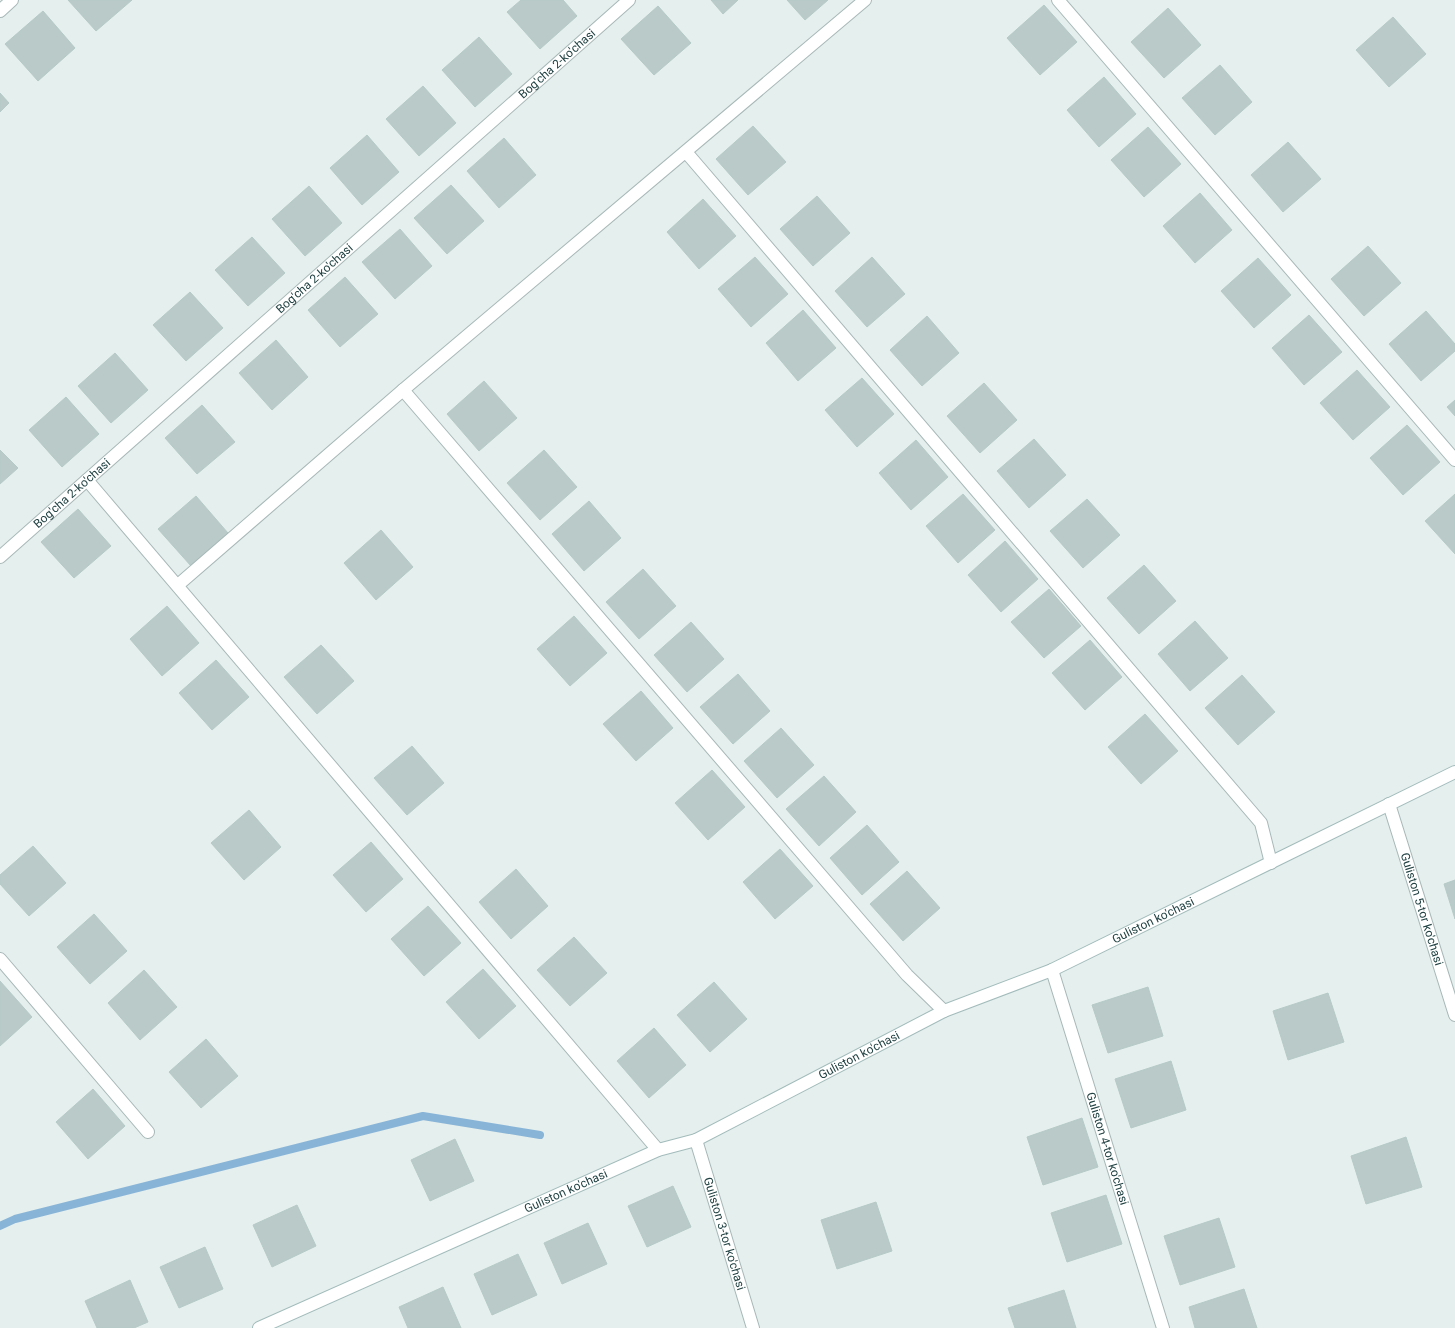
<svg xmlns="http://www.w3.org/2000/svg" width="1455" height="1328" viewBox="0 0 1455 1328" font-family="Roboto,sans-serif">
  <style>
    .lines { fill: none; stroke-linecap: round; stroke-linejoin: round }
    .stream { stroke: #88b4d8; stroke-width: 8 }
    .building { fill: #b9cac8; stroke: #b6cac7 }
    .minor-casing { stroke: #a7b8b7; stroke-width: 14 }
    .secondary-casing { stroke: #a2bcbb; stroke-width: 14 }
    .minor { stroke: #fff; stroke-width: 12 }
    .secondary { stroke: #fff; stroke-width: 12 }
    .labels { text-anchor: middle; stroke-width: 3; stroke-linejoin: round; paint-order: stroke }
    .street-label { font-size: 12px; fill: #224243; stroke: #f6fbfa }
  </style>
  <rect width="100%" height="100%" fill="#e5efed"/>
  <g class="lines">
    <path class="stream" d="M0,1226L15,1219L423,1116L540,1135"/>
  </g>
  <path class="building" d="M68,0H132L96,31Z
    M521,0H563L577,16L540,49L507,12Z
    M711,0H738L723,14Z
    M787,0H828L805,20Z
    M1044,5L1077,42L1040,75L1007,38Z
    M658,6L691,43L654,75L621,39Z
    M1168,8L1201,45L1164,78L1131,42Z
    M43,11L75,48L38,81L5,44Z
    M1393,17L1426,54L1389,87L1356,50Z
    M479,37L512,74L475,107L442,70Z
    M1220,65L1252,102L1215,135L1182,98Z
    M1104,77L1136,114L1099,147L1067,110Z
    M423,86L456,123L419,156L386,119Z
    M0,93L9,103L0,112Z
    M753,126L786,162L748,195L716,159Z
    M1148,127L1181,164L1144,197L1111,160Z
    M367,135L399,172L362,205L330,168Z
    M504,138L536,175L499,208L467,171Z
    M1288,142L1321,179L1283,212L1251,175Z
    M451,185L484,221L447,254L414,218Z
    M309,186L342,223L305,256L272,219Z
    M1200,193L1232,230L1195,263L1163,226Z
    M817,196L850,233L813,266L780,229Z
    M703,199L736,236L699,269L667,232Z
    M400,229L432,266L395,299L362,262Z
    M252,237L285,273L248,306L215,270Z
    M1368,246L1401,283L1364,316L1331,279Z
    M755,257L788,294L751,327L718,289Z
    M872,257L905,294L867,327L835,291Z
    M1258,258L1291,295L1254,328L1221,291Z
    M345,277L378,314L340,347L308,310Z
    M190,292L223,328L186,361L153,325Z
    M803,310L836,348L798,381L766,343Z
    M1426,311L1455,344V351L1421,381L1389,344Z
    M1309,315L1342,352L1304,385L1272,348Z
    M927,316L959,353L922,386L890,350Z
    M276,340L308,377L272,410L239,373Z
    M115,353L148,390L111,423L78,386Z
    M1357,370L1390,407L1353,440L1320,403Z
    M862,378L894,414L857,447L825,410Z
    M484,381L517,418L479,451L447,414Z
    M984,383L1017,420L980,453L947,416Z
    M66,397L99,434L62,467L29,430Z
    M1455,400V416L1447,407Z
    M202,405L235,442L197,474L165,438Z
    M1407,425L1440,462L1403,495L1370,458Z
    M1034,439L1066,475L1029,508L997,471Z
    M916,440L948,477L911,510L879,473Z
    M0,450L18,468L0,484Z
    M544,450L577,487L540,520L507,483Z
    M963,494L995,530L958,563L926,526Z
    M1455,494V554L1425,521Z
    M196,496L228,533L191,566L158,529Z
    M1087,499L1120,535L1083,568L1050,531Z
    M589,501L621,538L584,571L552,534Z
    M78,509L111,546L74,578L41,542Z
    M381,530L413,567L376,600L344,563Z
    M1005,541L1038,579L1001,612L968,575Z
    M1144,565L1176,601L1139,634L1107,598Z
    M643,569L676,606L639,639L606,602Z
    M1049,589L1081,626L1044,658L1011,622Z
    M167,606L199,643L162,676L130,639Z
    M574,616L607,653L570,686L537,649Z
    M1195,621L1228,658L1190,691L1158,654Z
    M691,622L724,659L687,692L654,655Z
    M1090,640L1122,677L1085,710L1052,673Z
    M321,645L354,681L317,714L284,677Z
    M216,660L249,697L212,730L179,693Z
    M738,674L770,711L733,744L700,707Z
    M1242,675L1275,712L1238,745L1205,708Z
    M641,691L673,728L636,761L603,724Z
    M1145,714L1178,751L1141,784L1108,747Z
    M781,728L814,765L777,798L744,761Z
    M412,746L444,783L407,815L374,778Z
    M712,770L745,807L708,840L675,803Z
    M824,776L856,812L819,846L786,809Z
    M249,810L281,847L244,880L211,843Z
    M867,825L899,862L862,895L830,858Z
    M371,842L403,879L366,912L333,875Z
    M33,846L66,883L29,916L0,884V875Z
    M780,849L813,886L775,919L743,882Z
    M516,869L548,906L511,939L479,902Z
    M907,871L940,908L903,941L870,904Z
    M1455,880V919L1444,884Z
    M428,906L461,943L424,976L391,939Z
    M94,914L127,951L90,984L57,947Z
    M574,937L607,973L570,1006L537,970Z
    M483,969L516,1006L479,1039L446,1002Z
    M144,970L177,1007L140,1040L108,1003Z
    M0,981L32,1017L0,1046Z
    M714,982L747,1019L710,1052L677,1015Z
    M1148,987L1163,1036L1108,1053L1092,1005Z
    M1328,993L1344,1042L1288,1060L1273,1011Z
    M654,1028L686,1065L649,1098L617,1061Z
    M206,1039L238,1076L201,1108L169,1072Z
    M1171,1061L1186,1110L1131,1128L1115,1079Z
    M93,1089L125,1126L88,1159L56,1122Z
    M1082,1118L1098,1167L1043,1185L1027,1137Z
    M1406,1137L1422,1187L1366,1204L1351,1156Z
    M455,1139L474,1181L430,1201L411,1160Z
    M673,1186L691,1227L647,1247L628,1206Z
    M1106,1195L1122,1244L1067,1262L1051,1213Z
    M876,1202L892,1251L837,1269L821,1220Z
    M297,1205L316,1246L272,1267L253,1225Z
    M1219,1218L1235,1267L1180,1285L1164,1236Z
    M588,1223L607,1264L562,1284L544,1243Z
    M205,1247L223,1289L179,1308L160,1267Z
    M518,1254L537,1295L492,1315L474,1274Z
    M130,1280L148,1322L134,1328H97L85,1301Z
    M443,1287L461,1328H408L399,1307Z
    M1244,1289L1257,1328H1195L1189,1307Z
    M1064,1290L1076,1328H1015L1008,1308Z"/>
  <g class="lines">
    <defs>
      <g id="minor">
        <path d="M1058,0L1455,460"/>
        <path d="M0,11L12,0"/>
        <path d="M686,152L1261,823L1271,863"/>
        <path d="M403,390L907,975L944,1011"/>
        <path d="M87,480L658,1150"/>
        <path id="s1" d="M0,557L629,0"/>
        <path d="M178,585L403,390L865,0"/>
        <path id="s2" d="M1389,804L1455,1015"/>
        <path d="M0,959L148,1132"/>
        <path id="s3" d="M1052,970L1163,1328"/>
        <path id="s4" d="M696,1140L753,1328"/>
      </g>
      <g id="secondary">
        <path id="s5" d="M259,1328L658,1150L696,1140L944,1011L1052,970L1455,772"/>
      </g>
    </defs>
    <use href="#minor" class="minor-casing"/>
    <use href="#secondary" class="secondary-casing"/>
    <use href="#minor" class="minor"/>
    <use href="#secondary" class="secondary"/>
  </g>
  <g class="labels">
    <g class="street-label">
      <text dy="4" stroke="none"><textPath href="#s1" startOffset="744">Bog'cha 2-ko'chasi</textPath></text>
      <text dy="4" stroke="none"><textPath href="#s1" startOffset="420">Bog'cha 2-ko'chasi</textPath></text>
      <text dy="4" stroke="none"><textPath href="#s1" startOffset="96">Bog'cha 2-ko'chasi</textPath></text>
      <text dy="4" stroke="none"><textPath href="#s2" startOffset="110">Guliston 5-tor ko'chasi</textPath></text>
      <text dy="4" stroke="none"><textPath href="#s5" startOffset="984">Guliston ko'chasi</textPath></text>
      <text dy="4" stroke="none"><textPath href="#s5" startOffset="660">Guliston ko'chasi</textPath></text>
      <text dy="4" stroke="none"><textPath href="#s3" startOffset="187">Guliston 4-tor ko'chasi</textPath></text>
      <text dy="4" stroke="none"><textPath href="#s5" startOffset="336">Guliston ko'chasi</textPath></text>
      <text dy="4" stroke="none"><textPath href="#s4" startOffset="98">Guliston 3-tor ko'chasi</textPath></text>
    </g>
  </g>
</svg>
